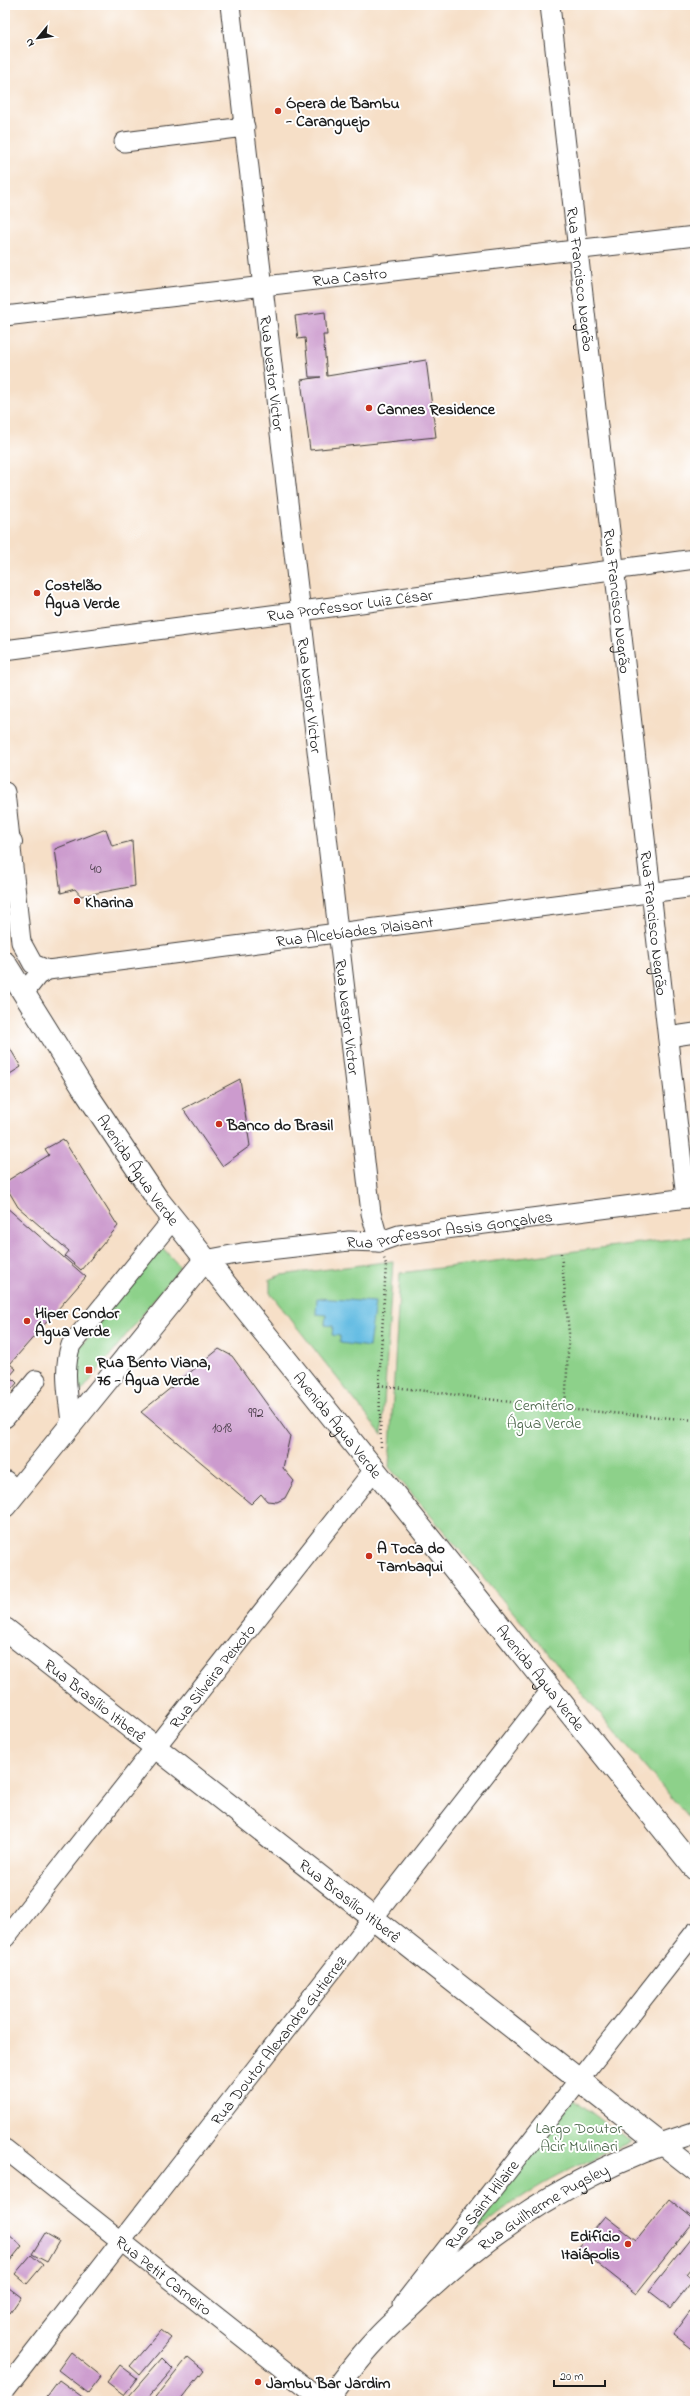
<svg xmlns="http://www.w3.org/2000/svg" width="700" height="2406" viewBox="0 0 700 2406" font-family="'Indie Flower',sans-serif">
  <style>
    .green { fill: #8dd18a; stroke: #547653; fill-rule: evenodd }
    .water { fill: #66bde3; stroke: #416c80 }
    .building { fill: #cc9bce }
    .lines { fill: none; stroke-linecap: round; stroke-linejoin: round }
    .minor-casing { stroke: #3d3936; stroke-width: 21 }
    .major-casing { stroke: #3d3936; stroke-width: 24 }
    .path { stroke: #3d3936; stroke-width: 2.5; stroke-dasharray: 1 3; stroke-linecap: butt }
    .minor { stroke: #fff; stroke-width: 19 }
    .major { stroke: #fff; stroke-width: 22 }
    .poi-dot { fill: #c8321e; stroke: #fff; stroke-width: 1.5 }
    .labels { text-anchor: middle; stroke-width: 4; stroke-linejoin: round; paint-order: stroke }
    .number-label { font-size: 14px; fill: #483c48 }
    .poi-label { font-size: 16px; font-weight: bold; fill: #1c1c1c; stroke: #fff; text-anchor: start }
    .street-label { font-size: 16px; fill: #1c1c1c; stroke: #fff }
    .park-label { font-size: 16px; fill: #496448; stroke: #fff }
  </style>
  <rect width="100%" height="100%" fill="#fff"/>
  <filter id="ink" filterUnits="userSpaceOnUse"><feTurbulence type="fractalNoise" baseFrequency=".025" numOctaves="2"/><feDisplacementMap in="SourceGraphic" scale="8" xChannelSelector="R" yChannelSelector="G"/><feConvolveMatrix kernelMatrix="1 2 1 2 8 2 1 2 1" color-interpolation-filters="sRGB"/></filter>
  <filter id="wash" filterUnits="userSpaceOnUse"><feTurbulence type="fractalNoise" baseFrequency=".012" numOctaves="4" result="noise"/><feDisplacementMap in="SourceGraphic" scale="16" xChannelSelector="R" yChannelSelector="G"/><feGaussianBlur stdDeviation="0.9" result="paint"/><feColorMatrix in="noise" values="0 0 0 0 0 0 0 0 0 0 0 0 0 0 0 0 0 1.4 0 .05"/><feComposite in="paint" operator="in"/></filter>
  <g filter="url(#wash)">
    <rect width="100%" height="100%" fill="#f6dfc7"/>
    <path class="green" d="M695,1236V1825L389,1467L400,1273Z
      M161,1246L180,1267L77,1397L73,1356Z
      M393,1261L382,1435L270,1293V1279L281,1275ZM326,1315L369,1347L340,1336L333,1325H325Z
      M574,2099L630,2142C591,2160 552,2176 516,2201C498,2214 481,2228 463,2242Z"/>
    <path class="water" d="M317,1298L375,1302L369,1347L340,1343V1336L332,1335L333,1326L325,1325L326,1315L316,1314Z"/>
    <g id="blocks">
      <path class="building" d="M325,312L327,335H323L327,376L426,360L436,437L310,450L301,380L321,377H309L305,338L298,339L295,316Z
        M106,829L112,846L132,841L135,886L81,896L75,889L61,893L55,849Z
        M5,1040L21,1067L5,1077Z
        M240,1079L250,1146L222,1166L183,1109Z
        M63,1139L118,1226L81,1270L65,1256L69,1251L18,1207L5,1185V1182L49,1155L45,1149Z
        M5,1206L86,1277L10,1364L16,1369L10,1376L17,1383L5,1397Z
        M219,1349L232,1356L290,1436L283,1468L294,1481L285,1498L277,1502L267,1501L261,1494L251,1504L141,1412Z
        M669,2199L695,2220L636,2294L578,2248L605,2216L636,2240Z
        M45,2233L59,2241L47,2262L32,2254Z
        M695,2233V2263L686,2274L693,2280L671,2308L649,2291Z
        M9,2235L22,2246L5,2267V2240Z
        M31,2255L43,2265L27,2284L15,2274Z
        M5,2285L21,2297L10,2313L5,2309Z
        M690,2311L695,2315V2351L673,2334Z
        M161,2330L171,2338L140,2375L130,2366Z
        M71,2352L101,2376L88,2393L58,2370Z
        M188,2357L204,2370L179,2401H153Z
        M162,2358L173,2369L145,2401H135L129,2396Z
        M120,2365L137,2378L124,2395L107,2382Z
        M59,2380L88,2401L44,2400Z"/>
    </g>
  </g>
  <g filter="url(#ink)">
    <use href="#blocks" fill-opacity="0" stroke="#3d3936" stroke-width="1"/>
    <g class="lines">
      <defs>
        <g id="minor">
          <path id="s1" d="M230,5L371,1213L379,1242"/>
          <path id="s2" d="M550,5L686,1198"/>
          <path d="M124,142L245,127"/>
          <path id="s3" d="M5,316L695,236"/>
          <path id="s4" d="M5,650L695,559"/>
          <path d="M5,792L21,942L33,964L48,970"/>
          <path id="s5" d="M24,993L38,975L48,970L695,887"/>
          <path d="M668,1037L695,1033"/>
          <path id="s6" d="M205,1260L242,1253L349,1241L379,1242L399,1235L695,1197"/>
          <path d="M5,1418L36,1380"/>
          <path d="M71,1424C69,1399 62,1370 71,1345L173,1219"/>
          <path d="M5,1480L17,1491"/>
          <path id="s7" d="M5,1938L374,1470"/>
          <path d="M662,2145L695,2171"/>
          <path id="s8" d="M5,2149L323,2401"/>
          <path id="s9" d="M403,2304L695,1932"/>
          <path id="s10" d="M5,2390L551,1690"/>
        </g>
        <g id="major">
          <path d="M5,850L11,842"/>
          <path id="s11" d="M5,963L83,1088L158,1200L695,1869"/>
          <path d="M5,1506L205,1260"/>
          <path id="s12" d="M5,1629L662,2145"/>
          <path id="s13" d="M327,2401C342,2381 357,2360 374,2342C384,2330 397,2319 409,2308C490,2229 586,2167 695,2133"/>
        </g>
      </defs>
      <use href="#minor" class="minor-casing"/>
      <use href="#major" class="major-casing"/>
      <path class="path" d="M561,1253L569,1333L565,1409
        M379,1385L565,1409L695,1420
        M381,1447L379,1385L386,1264L384,1258"/>
      <use href="#minor" class="minor"/>
      <use href="#major" class="major"/>
    </g>
  </g>
  <g class="poi-dot">
    <circle cx="278" cy="111" r="4"/>
    <circle cx="369" cy="408" r="4"/>
    <circle cx="37" cy="593" r="4"/>
    <circle cx="77" cy="901" r="4"/>
    <circle cx="219" cy="1124" r="4"/>
    <circle cx="27" cy="1321" r="4"/>
    <rect x="85" y="1366" width="8" height="8" rx="2"/>
    <circle cx="369" cy="1556" r="4"/>
    <circle cx="628" cy="2244" r="4"/>
    <circle cx="258" cy="2382" r="4"/>
  </g>
  <g class="labels">
    <g class="number-label">
      <text x="96" y="873">40</text>
      <text x="256" y="1417">992</text>
      <text x="222" y="1432">1018</text>
    </g>
    <g class="poi-label">
      <text x="286" y="108">Ópera de Bambu<tspan x="286" dy="18">- Caranguejo</tspan></text>
      <text x="377" y="414">Cannes Residence</text>
      <text x="45" y="590">Costelão<tspan x="45" dy="18">Água Verde</tspan></text>
      <text x="85" y="907">Kharina</text>
      <text x="227" y="1130">Banco do Brasil</text>
      <text x="35" y="1318">Hiper Condor<tspan x="35" dy="18">Água Verde</tspan></text>
      <text x="97" y="1367">Rua Bento Viana,<tspan x="97" dy="18">76 - Água Verde</tspan></text>
      <text x="377" y="1553">A Toca do<tspan x="377" dy="18">Tambaqui</tspan></text>
      <text x="620" y="2241" text-anchor="end">Edifício<tspan x="620" dy="18">Itaiápolis</tspan></text>
      <text x="266" y="2388">Jambu Bar Jardim</text>
    </g>
    <g class="street-label">
      <text dy="6" stroke="none"><textPath href="#s3" startOffset="347">Rua Castro</textPath></text>
      <text dy="6" stroke="none"><textPath href="#s2" startOffset="276">Rua Francisco Negrão</textPath></text>
      <text dy="6" stroke="none"><textPath href="#s1" startOffset="371">Rua Nestor Victor</textPath></text>
      <text dy="6" stroke="none"><textPath href="#s2" startOffset="600">Rua Francisco Negrão</textPath></text>
      <text dy="6" stroke="none"><textPath href="#s4" startOffset="348">Rua Professor Luiz César</textPath></text>
      <text dy="6" stroke="none"><textPath href="#s1" startOffset="695">Rua Nestor Victor</textPath></text>
      <text dy="6" stroke="none"><textPath href="#s2" startOffset="924">Rua Francisco Negrão</textPath></text>
      <text dy="6" stroke="none"><textPath href="#s5" startOffset="343">Rua Alcebíades Plaisant</textPath></text>
      <text dy="6" stroke="none"><textPath href="#s1" startOffset="1019">Rua Nestor Victor</textPath></text>
      <text dy="6" stroke="none"><textPath href="#s11" startOffset="246">Avenida Água Verde</textPath></text>
      <text dy="6" stroke="none"><textPath href="#s6" startOffset="247">Rua Professor Assis Gonçalves</textPath></text>
      <text dy="6" stroke="none"><textPath href="#s11" startOffset="570">Avenida Água Verde</textPath></text>
      <text dy="6" stroke="none"><textPath href="#s7" startOffset="334">Rua Silveira Peixoto</textPath></text>
      <text dy="6" stroke="none"><textPath href="#s11" startOffset="894">Avenida Água Verde</textPath></text>
      <text dy="6" stroke="none"><textPath href="#s12" startOffset="115">Rua Brasílio Itiberê</textPath></text>
      <text dy="6" stroke="none"><textPath href="#s12" startOffset="439">Rua Brasílio Itiberê</textPath></text>
      <text dy="6" stroke="none"><textPath href="#s10" startOffset="444">Rua Doutor Alexandre Gutierrez</textPath></text>
      <text dy="6" stroke="none"><textPath href="#s9" startOffset="127">Rua Saint Hilaire</textPath></text>
      <text dy="6" stroke="none"><textPath href="#s13" startOffset="293">Rua Guilherme Pugsley</textPath></text>
      <text dy="6" stroke="none"><textPath href="#s8" startOffset="203">Rua Petit Carneiro</textPath></text>
    </g>
    <g class="park-label">
      <text x="544" y="1410">Cemitério<tspan x="544" dy="18">Água Verde</tspan></text>
      <text x="579" y="2133">Largo Doutor<tspan x="579" dy="18">Acir Mulinari</tspan></text>
    </g>
  </g>
  <rect width="700" height="2406" fill="none" stroke="#fff" stroke-width="20"/>
  <g transform="translate(38 38) rotate(241)" stroke="#ffffff" stroke-width="3" paint-order="stroke">
  <path d="M0-3L7 15L0 10L-7 15Z" fill="#1c1c1c"/>
  <text y="-6" font-size="11" font-weight="bold" text-anchor="middle" fill="#1c1c1c">N</text>
  </g>
  <path d="M554 2380v6h51v-6" fill="none" stroke="#1c1c1c" stroke-width="2"/>
  <text x="560" y="2380" font-size="12" fill="#1c1c1c" stroke="#ffffff" stroke-width="3" paint-order="stroke">20 m</text>
</svg>
